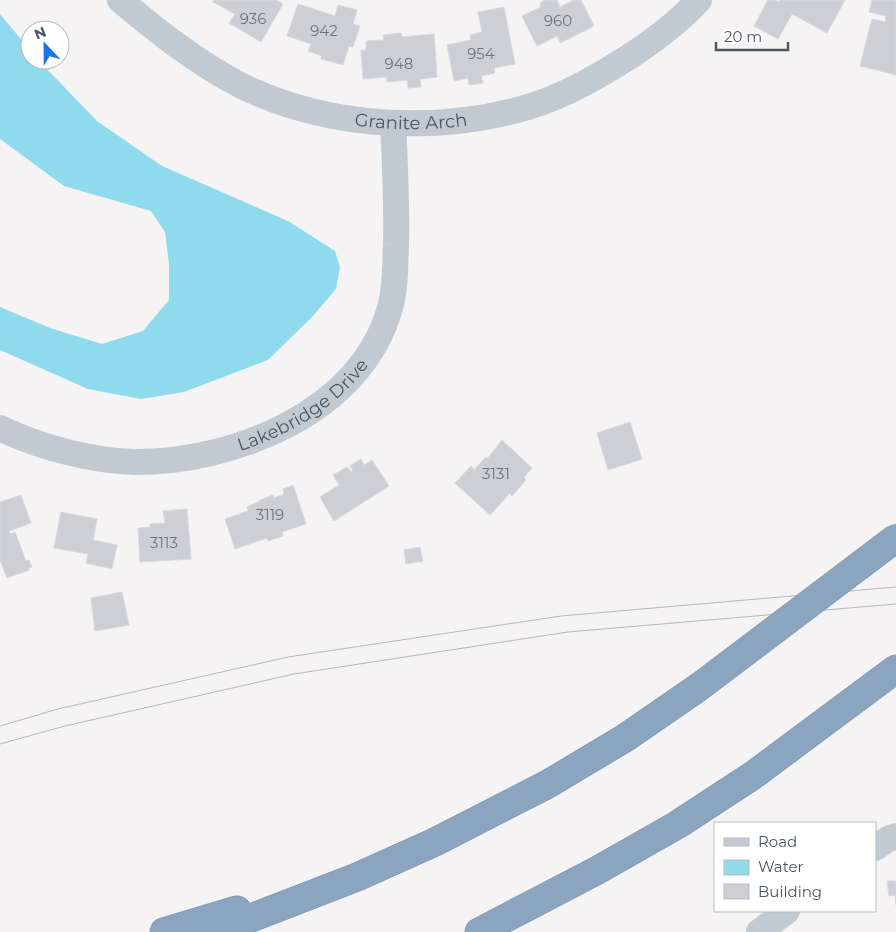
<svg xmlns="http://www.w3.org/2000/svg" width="896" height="932" viewBox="0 0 896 932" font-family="Montserrat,sans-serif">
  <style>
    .water { fill: #90daee }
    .building { fill: #cdcfd5; stroke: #d7d9de }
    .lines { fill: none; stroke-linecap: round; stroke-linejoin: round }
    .highway-casing { stroke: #7690ad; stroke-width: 29 }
    .minor { stroke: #c1cad2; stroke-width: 26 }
    .highway { stroke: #8ba5c1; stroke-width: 28 }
    .tram { stroke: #b5b8bd; stroke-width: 1 }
    .highway-bridge-casing { stroke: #7690ad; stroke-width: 29; stroke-linecap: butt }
    .highway-bridge { stroke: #8ba5c1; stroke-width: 28 }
    .labels { text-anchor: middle; stroke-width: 5; stroke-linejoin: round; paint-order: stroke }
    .number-label { font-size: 15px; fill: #6b747e }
    .street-label { font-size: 18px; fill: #4a5661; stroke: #fff }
  </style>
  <rect width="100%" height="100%" fill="#f5f3f3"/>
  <path class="water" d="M0,14L30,50V60H38L97,121L162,166L288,221L335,251L340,267L336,289L313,316L268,360L184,392L141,399L88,389L0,350V307L50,328L102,344L143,331L169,300V264L165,232L151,211L64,186L0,139Z"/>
  <path class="building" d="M214,0H276L283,4L261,42L229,23L235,14L213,2Z
    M545,0H557L560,7L574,0H581L594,26L560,43L557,36L537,46L522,16L541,7L540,3Z
    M768,0H775L779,2L780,0H845L827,33L792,14L778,39L754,26Z
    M872,0H896V75L860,66L872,19L885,22L886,16L869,12Z
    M298,4L335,16L338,5L357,10L353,24L360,26L353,47L349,46L343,65L321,59L322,56L308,51L311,44L287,36Z
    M504,7L515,64L494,68L495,73L481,76L483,83L469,85L468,78L454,81L447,45L471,40L470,35L482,32L478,12Z
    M401,33L402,37L434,34L437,77L420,79L421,87L408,88L407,80L387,82L386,77L363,79L361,50H366V41L384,40L383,35Z
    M630,422L642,459L608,470L597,433Z
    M502,440L532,468L524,477L526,480L512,496L510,493L490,515L455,483L471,466L474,470L486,457L487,459Z
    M361,459L364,465L372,460L389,486L334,521L320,497L339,485L333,475L347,467L351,472L353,471L350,466Z
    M293,485L306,524L282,532L283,536L268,541L267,538L235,549L225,519L248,511L247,507L260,501L261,503L260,500L273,495L274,498L284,494L283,489Z
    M21,495L31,523L9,531L10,534L15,532L26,561L29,560L32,567L29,568V570L7,578L0,560V502Z
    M187,509L191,559L140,562L138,528L150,527V524L165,523L163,511Z
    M61,512L97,519L93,540L117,545L112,569L86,563L88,554L54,548Z
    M420,547L423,561L406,564L404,550Z
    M122,592L129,625L95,631L91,598Z
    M887,881H896V905L895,895L889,896Z"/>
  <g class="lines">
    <defs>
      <path id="highway" d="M164,932L237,910
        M215,932L357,877L435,842L548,784L625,738L699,687
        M479,932L596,871L677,825L752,776L896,669"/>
    </defs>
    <use href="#highway" class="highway-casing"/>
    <g class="minor">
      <path id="s1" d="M120,0C158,32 196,62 240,85C327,128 435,134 528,107C565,96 599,76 632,55C656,39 680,21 699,0"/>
      <path id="s2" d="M0,428C39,447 92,461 135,462C235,462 361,412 390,308C396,287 395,265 396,244C397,203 395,163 393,123"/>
      <path d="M875,848L888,839L896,836"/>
      <path d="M759,932L787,911"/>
    </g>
    <use href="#highway" class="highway"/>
    <path class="tram" d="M0,726L58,709L288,657L561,616L896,587
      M0,744L65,726L294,674L568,632L896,604"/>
    <defs>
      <path id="highway-bridge" d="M699,687L896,538"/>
    </defs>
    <use href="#highway-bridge" class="highway-bridge-casing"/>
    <use href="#highway-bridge" class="highway-bridge"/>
  </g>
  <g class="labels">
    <g class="number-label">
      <text x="253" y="24">936</text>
      <text x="558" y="26">960</text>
      <text x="324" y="36">942</text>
      <text x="481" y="59">954</text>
      <text x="399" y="69">948</text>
      <text x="496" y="479">3131</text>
      <text x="270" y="520">3119</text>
      <text x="164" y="548">3113</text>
    </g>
    <g class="street-label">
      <text dy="6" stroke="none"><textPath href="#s1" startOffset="324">Granite Arch</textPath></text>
      <text dy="6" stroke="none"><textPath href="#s2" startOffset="322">Lakebridge Drive</textPath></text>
    </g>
  </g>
  <rect x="714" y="822" width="162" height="90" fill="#ffffff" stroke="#b7bbc0"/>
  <rect x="724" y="838" width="25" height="8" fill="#c1cad2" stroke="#b7bbc0"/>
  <text x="758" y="847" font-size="15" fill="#4a5661">Road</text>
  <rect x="724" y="860" width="25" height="15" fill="#90daee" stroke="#b7bbc0"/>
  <text x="758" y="872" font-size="15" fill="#4a5661">Water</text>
  <rect x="724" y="884" width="25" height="15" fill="#cdcfd5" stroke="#b7bbc0"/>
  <text x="758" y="897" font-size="15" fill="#4a5661">Building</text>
  <g transform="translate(45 45) rotate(338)"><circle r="24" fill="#ffffff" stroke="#b7bbc0"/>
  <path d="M0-4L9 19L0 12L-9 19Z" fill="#1a73e8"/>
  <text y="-8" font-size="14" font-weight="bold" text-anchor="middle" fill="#4a5661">N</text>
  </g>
  <path d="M716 42v8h72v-8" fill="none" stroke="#4a5661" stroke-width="2.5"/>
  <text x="724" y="42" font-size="15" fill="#4a5661" stroke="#ffffff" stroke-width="4" paint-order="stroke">20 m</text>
</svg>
